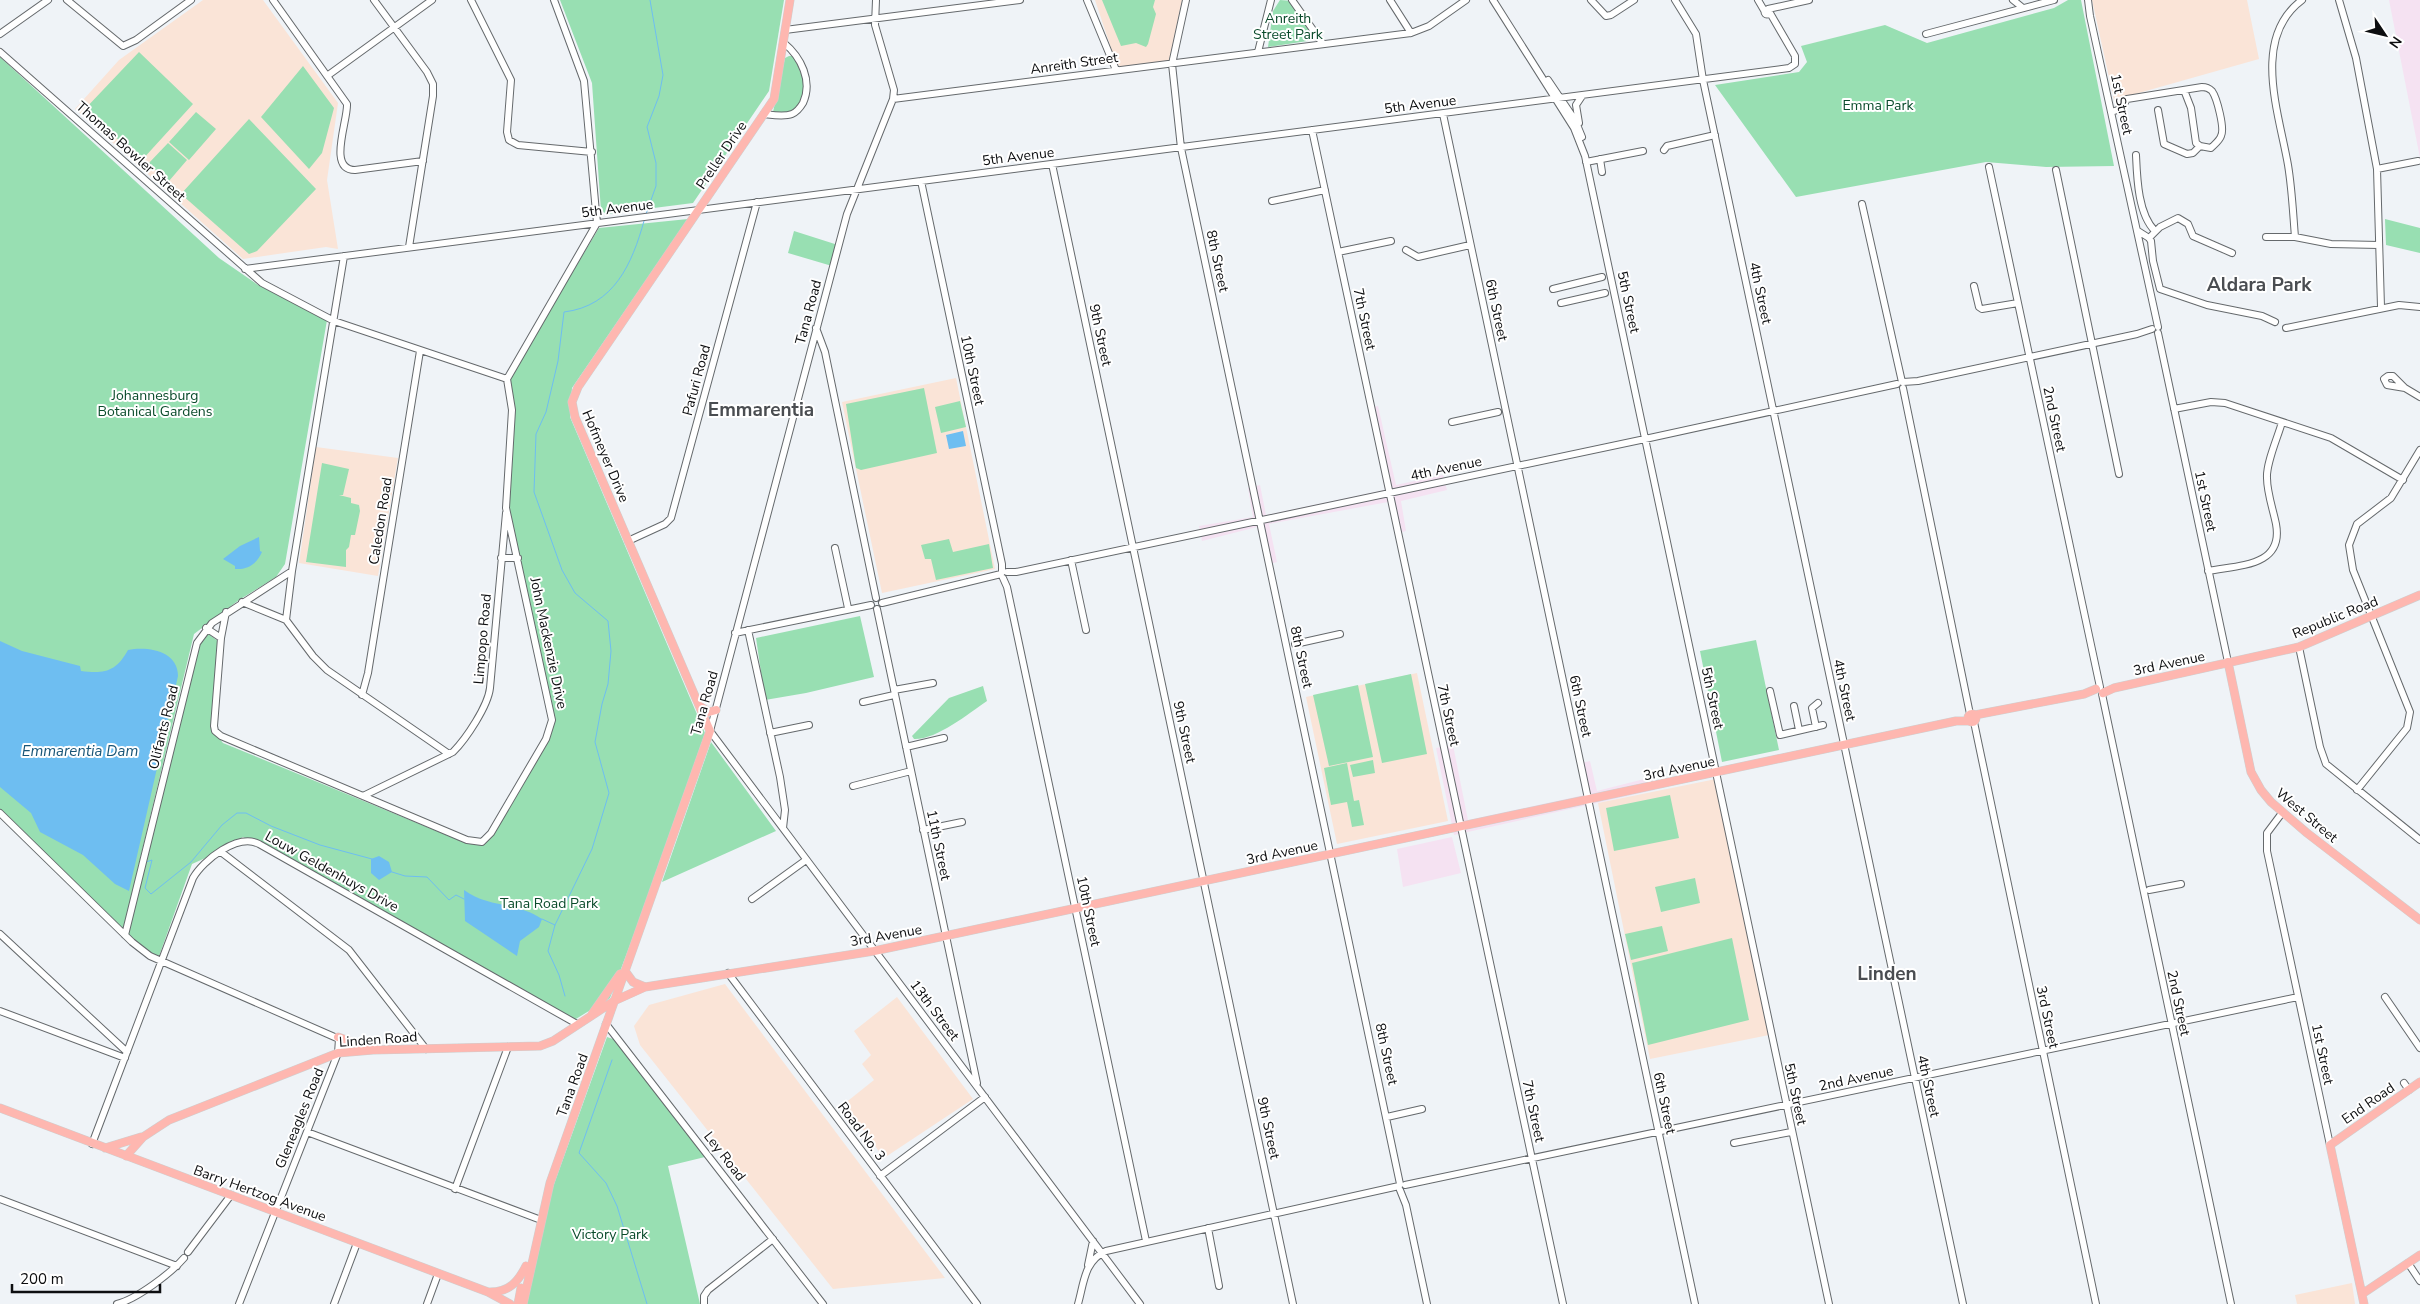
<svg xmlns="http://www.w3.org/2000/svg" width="2420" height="1304" viewBox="0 0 2420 1304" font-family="'Nunito Sans',sans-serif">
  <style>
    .commercial { fill: #f5e2f2 }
    .education { fill: #fae4d7 }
    .green { fill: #98dfb2 }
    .water { fill: #6ebef1 }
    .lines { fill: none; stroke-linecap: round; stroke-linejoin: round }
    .stream { stroke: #6ebef1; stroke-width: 1 }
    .minor-casing { stroke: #65696c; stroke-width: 8 }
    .major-casing { stroke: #cfcfcf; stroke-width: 9 }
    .minor { stroke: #fff; stroke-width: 6 }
    .major { stroke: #feb7b0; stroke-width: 8 }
    .labels { text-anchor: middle; stroke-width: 4; stroke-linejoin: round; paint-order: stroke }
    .park-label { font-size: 14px; fill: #0a4b2b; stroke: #fff }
    .street-label { font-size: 14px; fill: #0d0e10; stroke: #fff }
    .water-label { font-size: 15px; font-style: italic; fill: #195678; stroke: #fff }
    .district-label { font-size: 19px; font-weight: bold; fill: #4a4d51; stroke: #fff }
  </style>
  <rect width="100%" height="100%" fill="#eff3f7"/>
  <path class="commercial" d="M2389,0H2420V158Z
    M1378,406L1396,485L1443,475L1447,490L1401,501L1406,531L1395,534L1388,502L1269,524L1277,562L1266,565L1257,527L1202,541L1199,526L1253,517L1248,488L1260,485L1266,515L1385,490L1368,408Z
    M1453,745L1468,820L1584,795L1577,764L1590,761L1597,791L1652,777L1655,790L1454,835L1436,748Z
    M1452,837L1461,873L1403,887L1397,849Z"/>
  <path class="education" d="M203,0H263L338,103L327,180L338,249L326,247L243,259L75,109L119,60Z
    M1095,0H1182L1169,61L1121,67L1116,63Z
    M2092,0H2247L2259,59L2114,100Z
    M956,378L995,569L882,593L842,402Z
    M316,447L398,458L378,576L299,563Z
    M1417,673L1448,821L1337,844L1306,697Z
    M1716,779L1769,1035L1650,1059L1598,803Z
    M725,984L945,1278L833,1289L640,1045L634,1026L649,1005Z
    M897,997L973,1099L884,1158L844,1104L874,1080L862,1064L871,1055L854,1031Z
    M2352,1283L2355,1304H2297L2295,1295Z"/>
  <path class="green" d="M560,0H784L769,91L693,203L607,214L601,211L592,83Z
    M1102,0H1155L1153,7L1156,14L1148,44L1146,47L1136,43L1121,46Z
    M1280,0L1292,1L1315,34L1314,40L1268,47L1273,11Z
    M2068,0H2081L2114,166L2046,167L1986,162L1796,197L1715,85L1799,72L1807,62L1801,46L1885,25L1927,43L2054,8Z
    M139,52L193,104L142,160L84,110Z
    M789,56H792L795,59L805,83L801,105L789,114L773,112L785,58Z
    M0,57L219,258L258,285L327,320L285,564L276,577L239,600L194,634L123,930L0,815Z
    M303,66L334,108L322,153L309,169L261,117Z
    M196,112L216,129L189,160L169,142Z
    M249,119L316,189L257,251L249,254L181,194Z
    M168,143L187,160L169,181L148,164Z
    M688,219L572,388L570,417L705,733L650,892L610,998L571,1022L243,837L219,852L192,864L158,959L127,934L197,647L206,632L219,642L211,728L223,743L468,844L486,837L546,737L551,719L504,509L513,418L508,379L599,228Z
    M2385,219L2420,228V253L2386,245Z
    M794,231L838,245L832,266L788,253Z
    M924,388L937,453L861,470L856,468L846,404Z
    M960,401L966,427L941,433L935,407Z
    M322,463L349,469L343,495H339L351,498V503L359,505L360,511L355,535H351L349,547L346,550V567L306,562Z
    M949,539L953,552L989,544L993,568L936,580L931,559H925L921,545Z
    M860,616L874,677L806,693L765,700L756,638Z
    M1756,640L1779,750L1722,762L1700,651Z
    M1411,674L1427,754L1382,763L1365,684Z
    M1358,685L1373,757L1329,766L1313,695Z
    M983,686L987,701C968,714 936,740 914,739L912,736L949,698Z
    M711,742L776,831L662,882Z
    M1373,760L1375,773L1353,777L1350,765Z
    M1347,763L1354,801L1359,800L1364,825L1352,827L1347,802L1331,805L1324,768Z
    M1670,795L1679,838L1614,851L1606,808Z
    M1695,878L1700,903L1661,912L1655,887Z
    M1662,926L1668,951L1631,960L1625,934Z
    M1732,938L1749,1020L1648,1045L1632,963Z
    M607,1037L616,1040L705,1157L668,1166L700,1304H522L540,1223Z"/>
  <path class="water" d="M963,431L966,446L949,449L946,435Z
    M259,537L260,551L262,552C257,564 247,570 235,569V566L223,559L240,546Z
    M0,641L22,651L80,666L81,671C104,674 116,672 128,650C148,646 178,651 178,676L129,891L115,884L83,855L40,832L31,813L0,787Z
    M379,856L389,862L392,872L379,880L371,873V859Z
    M464,890C488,908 518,902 542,919L539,927L520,941L517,956L465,921Z"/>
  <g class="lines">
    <path class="stream" d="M646,214L656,186V163L647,127L659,96L663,75L650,0
      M146,862L152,860L145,888L151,894L191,862L222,825L237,813H246L271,826L320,845L372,859
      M392,872L405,876L427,877L449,900L456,895L464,899
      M542,919L555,925L548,951L559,975L565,996
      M555,925L592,849L609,793L595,742L602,704L608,684L611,651L608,621L575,593L562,570L534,492L536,434L546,412L558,361L564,312C614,306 632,264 644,221
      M612,1060L579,1153L606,1183L617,1206L647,1304"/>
    <defs>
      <path id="minor" d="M67,0L123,46L136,40L191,0
        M273,0L347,104C348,121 327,170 355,170L423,161
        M374,0L427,72L433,84V96L409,247
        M471,0L511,80L507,132L509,140L518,145L592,152
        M876,0L875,25L894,90L893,99L847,214L710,731L1140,1304
        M1087,0L1116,70
        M1186,0L1172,64L1181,148L1400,1184
        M1292,0L1323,44
        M1390,0L1411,33
        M1493,0L1574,128L1585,156L1829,1304
        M1591,0L1606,16L1611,15L1634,0
        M1675,0L1696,34L1703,80L1963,1304
        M1758,0L1765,12
        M2013,0L2023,8
        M2088,0L2090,16L2158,327
        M2339,0L2356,58L2377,169L2381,307
        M1768,9L1809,0
        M1764.5 12a2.5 2.5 0 1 1 5 0a2.5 2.5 0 1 1-5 0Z
        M785,30L1020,0
        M0,34L48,0
        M1926,34L2054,0
        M0,52L262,283L334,321L507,379
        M1258,52L1271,0
        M327,76L432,0
        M1548,80L1575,120L1582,137
        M893,99L1411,33L1429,26L1466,0
        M2158,110L2164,144L2187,154L2193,153L2200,146
        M2111,112L2121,109L2127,99L2202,87C2206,87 2209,88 2212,91C2217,98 2225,129 2221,136C2220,140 2214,145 2211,148L2200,146L2196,143L2191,108L2184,90
        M764,114C773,115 784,117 792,114C797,112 800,108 803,103C813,81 801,57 784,43
        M1443,114L1695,1304
        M1579,123L1576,105L1582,96
        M1312,130L1563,1304
        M1664,150L1667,146L1715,135
        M2136,155C2137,178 2138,214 2155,231
        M1600,159L1602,172
        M1586,162L1643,151
        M1052,164L1293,1304
        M1989,167L2100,687
        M2377,169L2418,161
        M2056,170L2119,474
        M921,181L1002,564V572
        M1272,201L1325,190
        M1862,204L1902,382
        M2138,231L2149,238L2151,241L2153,261L2160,289L2207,305L2262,316L2275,322
        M2266,237H2295L2331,244L2379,245
        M2295,237C2293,213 2292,189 2288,165C2279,113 2251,38 2302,0
        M2149,238L2160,227L2178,218L2188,224L2193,236L2232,253
        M1406,250L1418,257L1470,245
        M1338,252L1391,241
        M245,269L1789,68L1795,64V56L1770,13
        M1974,286L1979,307L1982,309L2018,303
        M1553,289L1602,277
        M1561,303L1605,293
        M816,328L825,352L876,598
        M2286,328L2399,305L2420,307
        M2158,333L2228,662
        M1903,382L1918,381L2137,334L2152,329
        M1903,388L1970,714
        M2405,388L2393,376H2388L2384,379L2387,385L2405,388L2420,397
        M2174,409L2211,402L2225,403L2331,438L2403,480
        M1452,422L1498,412
        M628,541L665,524L671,518L757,202
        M835,548L848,608
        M501,558H518
        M1071,560L1086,630
        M2208,571C2238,565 2284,567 2276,524C2273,509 2267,493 2267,478C2266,463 2278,437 2282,422
        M1007,572H1016L1645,439L1897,384
        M1003,578L1007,587L1146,1241
        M242,602L286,620L313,656L327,670L449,754
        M882,603L1001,574
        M877,609L977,1083
        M286,620L292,571
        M206,628L221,638L214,726L215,731L221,736L467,840L482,842L491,833L546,739L552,720L506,508L512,410L507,379L597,223L584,81L554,0
        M748,630L780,777L785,810L783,828
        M735,633L871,605
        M221,638L226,612
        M1295,644L1340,634
        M2299,647L2320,747L2326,764L2420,840
        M894,690L933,683
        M1770,691L1780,735L1823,725
        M2102,694L2231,1304
        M362,695L368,673L420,351
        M863,702L894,695
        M1794,706L1799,730
        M1974,722L2096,1304
        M1816,727L1812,708L1818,703
        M770,733L809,725
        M906,747L944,738
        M853,786L911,771
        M2357,790L2407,728L2410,712L2353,570L2349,545L2357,524L2391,498L2420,450
        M363,796L453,752C466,739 488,706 490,688L506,513
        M0,813L132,942L150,956L339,1039L338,1053L239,1304
        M2282,813L2267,833V851L2330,1145
        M923,830L962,822
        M221,852L349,950L426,1049
        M2149,890L2181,884
        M752,899L806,860
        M0,934L127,1052
        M125,935L197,643L212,623L292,571L344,256
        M728,973L977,1304
        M2385,997L2420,1048
        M0,1011L125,1058
        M606,1024L823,1304
        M2404,1083L2409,1090
        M1387,1117L1422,1109
        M307,1132L541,1220
        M1734,1143L1791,1132
        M92,1144L193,878C203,860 238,833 259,844L577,1024
        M880,1176L985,1097
        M1405,1185L2298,997
        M455,1189L508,1047
        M1400,1190L1406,1205L1427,1304
        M0,1199L177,1266
        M1208,1228L1219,1286
        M188,1252L231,1195
        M2408,1263L2420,1281
        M1088,1265L1093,1241
        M117,1304C137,1299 171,1273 184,1258
        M334,1304L357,1243
        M427,1304L438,1274
        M704,1304V1296L708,1290L773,1239
        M1078,1304C1084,1283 1084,1261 1106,1251L1399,1186"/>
      <path id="major" d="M2228,662L2251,772L2261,790L2271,802L2307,833L2420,920
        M2103,693L2114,688L2299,647L2420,595
        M701,707L709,712L716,710
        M1968 718a4 4 0 1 1 8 0a4 4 0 1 1-8 0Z
        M1975,715L2084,694L2096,689
        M625,971L633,982L645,987
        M592,1014L620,974
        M338,1037L371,1049
        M0,1108L488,1292L510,1304
        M105,1148L141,1137
        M126,1156L143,1137L169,1120L338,1053L373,1050L540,1046L553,1041L614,1001L645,987L874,951L1956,721H1969
        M490,1292C509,1292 518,1282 526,1266
        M2362,1294L2420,1255
        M518,1304L521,1288
        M523,1304L550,1183L710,731L575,417L572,402L578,387L774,99L790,0
        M2364,1304L2330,1145L2420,1082"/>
    </defs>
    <use href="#minor" class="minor-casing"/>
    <use href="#major" class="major-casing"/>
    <use href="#minor" class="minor"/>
    <use href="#major" class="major"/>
  </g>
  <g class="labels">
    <g class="park-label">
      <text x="1288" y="23">Anreith<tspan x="1288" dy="16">Street Park</tspan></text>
      <text x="1878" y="110">Emma Park</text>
      <text x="155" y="400">Johannesburg<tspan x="155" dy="16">Botanical Gardens</tspan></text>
      <text x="549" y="908">Tana Road Park</text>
      <text x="610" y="1239">Victory Park</text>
    </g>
    <g class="street-label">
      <text transform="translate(1074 63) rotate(-8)" y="5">Anreith Street</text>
      <text transform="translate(1420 104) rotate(-7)" y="5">5th Avenue</text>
      <text transform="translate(2122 104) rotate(78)" y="5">1st Street</text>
      <text transform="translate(131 151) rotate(42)" y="5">Thomas Bowler Street</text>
      <text transform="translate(721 155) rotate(-56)" y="5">Preller Drive</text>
      <text transform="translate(1018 156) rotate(-7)" y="5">5th Avenue</text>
      <text transform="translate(617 208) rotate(-7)" y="5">5th Avenue</text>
      <text transform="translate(1218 261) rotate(78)" y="5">8th Street</text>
      <text transform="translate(1761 293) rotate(78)" y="5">4th Street</text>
      <text transform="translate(1629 302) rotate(78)" y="5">5th Street</text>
      <text transform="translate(1497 310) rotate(78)" y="5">6th Street</text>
      <text transform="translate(808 312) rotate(-75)" y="5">Tana Road</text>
      <text transform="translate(1365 319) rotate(78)" y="5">7th Street</text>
      <text transform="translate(1101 335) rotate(78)" y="5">9th Street</text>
      <text transform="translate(973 370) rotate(78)" y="5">10th Street</text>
      <text transform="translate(696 380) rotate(-75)" y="5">Pafuri Road</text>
      <text transform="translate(2055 419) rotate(78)" y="5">2nd Street</text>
      <text transform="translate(606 456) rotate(67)" y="5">Hofmeyer Drive</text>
      <text transform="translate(1446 468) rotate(-12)" y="5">4th Avenue</text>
      <text transform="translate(2206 501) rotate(78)" y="5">1st Street</text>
      <text transform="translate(380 521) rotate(-81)" y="5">Caledon Road</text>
      <text transform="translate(2335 617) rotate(-22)" y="5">Republic Road</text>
      <text transform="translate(482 639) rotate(-85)" y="5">Limpopo Road</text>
      <text transform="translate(549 643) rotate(78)" y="5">John Mackenzie Drive</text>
      <text transform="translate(1302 657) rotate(78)" y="5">8th Street</text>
      <text transform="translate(2169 663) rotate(-12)" y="5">3rd Avenue</text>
      <text transform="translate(1845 690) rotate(78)" y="5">4th Street</text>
      <text transform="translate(1713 698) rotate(78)" y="5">5th Street</text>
      <text transform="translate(704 703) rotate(-74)" y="5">Tana Road</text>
      <text transform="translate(1581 706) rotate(78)" y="5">6th Street</text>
      <text transform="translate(1449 715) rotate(78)" y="5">7th Street</text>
      <text transform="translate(163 727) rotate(-76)" y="5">Olifants Road</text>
      <text transform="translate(1185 732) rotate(78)" y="5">9th Street</text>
      <text transform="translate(1679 768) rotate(-12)" y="5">3rd Avenue</text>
      <text transform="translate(2307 815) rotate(40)" y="5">West Street</text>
      <text transform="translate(939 845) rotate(78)" y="5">11th Street</text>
      <text transform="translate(1282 852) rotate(-12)" y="5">3rd Avenue</text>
      <text transform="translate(332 871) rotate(29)" y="5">Louw Geldenhuys Drive</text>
      <text transform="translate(1089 911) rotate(78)" y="5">10th Street</text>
      <text transform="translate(886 935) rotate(-10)" y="5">3rd Avenue</text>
      <text transform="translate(2179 1003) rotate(78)" y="5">2nd Street</text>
      <text transform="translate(935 1010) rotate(53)" y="5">13th Street</text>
      <text transform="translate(2048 1017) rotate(78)" y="5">3rd Street</text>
      <text transform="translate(378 1039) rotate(-4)" y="5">Linden Road</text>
      <text transform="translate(1387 1054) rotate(78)" y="5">8th Street</text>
      <text transform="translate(2323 1054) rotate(78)" y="5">1st Street</text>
      <text transform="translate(1856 1078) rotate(-12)" y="5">2nd Avenue</text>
      <text transform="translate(572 1085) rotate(-70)" y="5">Tana Road</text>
      <text transform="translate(1929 1086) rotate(78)" y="5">4th Street</text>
      <text transform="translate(1796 1094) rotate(78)" y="5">5th Street</text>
      <text transform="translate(1665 1103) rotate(78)" y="5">6th Street</text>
      <text transform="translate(2368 1103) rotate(-35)" y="5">End Road</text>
      <text transform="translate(1534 1111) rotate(78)" y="5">7th Street</text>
      <text transform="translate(299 1118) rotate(-68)" y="5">Gleneagles Road</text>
      <text transform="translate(1269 1128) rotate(78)" y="5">9th Street</text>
      <text transform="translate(862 1131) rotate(53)" y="5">Road No. 3</text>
      <text transform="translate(725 1156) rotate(52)" y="5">Ley Road</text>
      <text transform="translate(260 1193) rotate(20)" y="5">Barry Hertzog Avenue</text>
    </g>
    <g class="water-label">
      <text x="80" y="756">Emmarentia Dam</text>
    </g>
    <g class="district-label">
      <text x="2259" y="291">Aldara Park</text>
      <text x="761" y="416">Emmarentia</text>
      <text x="1887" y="980">Linden</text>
    </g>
  </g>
  <g transform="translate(2385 35) rotate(125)" stroke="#ffffff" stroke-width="4" paint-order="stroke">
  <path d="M0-4L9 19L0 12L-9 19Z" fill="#0d0e10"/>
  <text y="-8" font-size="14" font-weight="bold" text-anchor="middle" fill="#0d0e10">N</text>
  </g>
  <path d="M12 1284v8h148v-8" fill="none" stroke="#0d0e10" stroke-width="2.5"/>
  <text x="20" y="1284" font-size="15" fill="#0d0e10" stroke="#ffffff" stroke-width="4" paint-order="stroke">200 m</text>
</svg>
